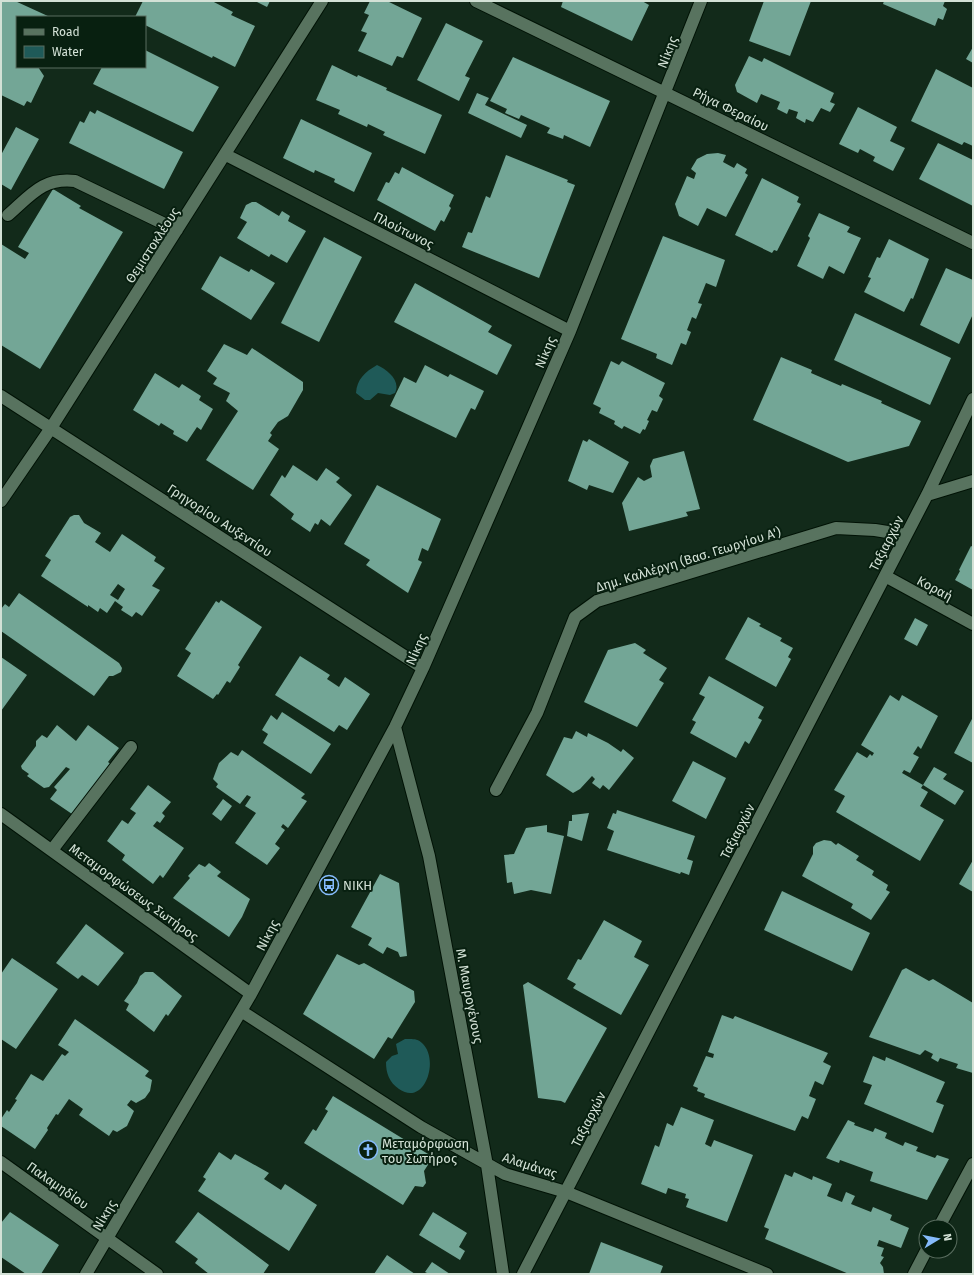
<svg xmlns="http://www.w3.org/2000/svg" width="974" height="1275" viewBox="0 0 974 1275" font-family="'Fira Sans',sans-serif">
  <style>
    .water { fill: #1f5a58 }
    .building { fill: #73a696; fill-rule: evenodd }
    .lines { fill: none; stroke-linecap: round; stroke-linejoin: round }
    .minor-casing { stroke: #001205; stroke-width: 14 }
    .minor { stroke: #58735f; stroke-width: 12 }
    .labels { text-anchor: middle; stroke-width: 4; stroke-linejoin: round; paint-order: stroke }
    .street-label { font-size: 13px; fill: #d3e1d6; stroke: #082010 }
    .poi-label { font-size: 13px; fill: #d3e1d6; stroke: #082010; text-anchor: start }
  </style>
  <rect width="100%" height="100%" fill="#122a1a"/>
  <path class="water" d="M377,365C388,370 401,381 395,393L390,395L378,393L370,400H365L356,393C357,379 365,372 377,365Z
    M405,1039C410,1039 418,1038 422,1043C440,1059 425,1107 399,1089C389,1082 386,1073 386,1062L392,1056L398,1054L396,1044Z"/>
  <path class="building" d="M1,1H15L50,17H17V67H38L44,76L31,103L27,101L24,106L1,95Z
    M143,1H212L233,12L231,15L255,26L235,67L213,56L212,58L145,25V17H135Z
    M255,1H270L267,7Z
    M370,1H387L422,18L403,58L397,56L392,66L358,51L367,33L361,31L369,15L364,13Z
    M563,1H642L649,5L632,41L561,7Z
    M764,1H811L790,56L749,41Z
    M884,1H945L943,6L947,9L943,20L938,18L935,26L883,4Z
    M446,23L483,41L465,76L470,78L459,101L417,80Z
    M973,47V63L966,59Z
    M145,50L219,87L193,132L93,84L102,67H145Z
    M749,56L762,62L764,58L834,93L830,102L835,104L830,112L821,108L813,122L806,119L805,123L796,118L798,112L789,109L787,114L777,109L780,102L761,94L757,103L737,92L735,85Z
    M513,57L610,101L590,147L564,135L563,139L547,133L550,128L521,115L519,119L505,113L507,109L490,101Z
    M332,65L357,77L358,75L387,88L386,90L442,115L425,154L383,135L385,132L368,124L367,127L338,114L340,110L316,100Z
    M936,69L973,88V146L964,142L962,145L911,121Z
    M477,93L489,98L485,105L527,125L521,138L468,113Z
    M858,107L897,127L890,141L905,148L893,171L873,161L875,157L860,149L858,153L839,144Z
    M97,110L183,152L164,189L69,143L80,121L84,123L90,111L95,114Z
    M301,119L372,153L354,192L334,182L335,179L315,170L314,173L283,158Z
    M16,127L39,139L11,190L1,184V155Z
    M938,143L973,160V206L919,179Z
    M718,153L726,155L723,162L734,168L737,163L747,169L745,173L748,175L726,217L707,208L698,226L679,216L675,204L687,176L694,179L696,173L691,169L697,159L707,154Z
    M506,155L568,180L567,182L575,185L539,278L462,247L468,232L472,233L486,196L490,198Z
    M402,167L454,195L449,206L451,208L444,222L441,220L435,231L377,200L386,182L389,183L395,172L399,174Z
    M762,178L799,197L797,202L801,204L777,251L774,250L772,253L735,235Z
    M53,189L81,206L79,208L123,232L40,369L1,345V244L25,259L29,253L18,247Z
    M252,202H256L279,216L282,211L290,216L288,221L306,231L287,263L271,254L269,257L237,238L247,222L240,218L246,205Z
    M819,213L850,227L847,232L861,238L844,274L829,266L823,279L797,266L810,238L808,236Z
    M663,236L725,260L716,287L706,283L698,303L702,304L696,319L692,317L687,330L691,332L686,345L681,343L672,365L656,358L657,354L621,339Z
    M324,237L362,257L319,342L281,323Z
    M889,239L929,259L913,299L911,298L904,312L864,292L871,278L868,277L877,257L880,258Z
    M220,256L249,272L251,269L275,283L251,320L201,289Z
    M946,268L973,280V314L959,344L920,325Z
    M415,283L492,326L488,332L512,345L497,375L394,322Z
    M855,313L951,358L930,405L834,360Z
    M224,344L247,355L252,348L303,382V390L288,416L278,422L270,433L272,435L268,441L279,449L253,490L206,460L238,411L226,401L230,393L213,384L217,378L207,371Z
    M781,357L812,370L811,373L841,386L842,384L882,401L881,403L921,421L909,446L848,462L753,420Z
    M611,361L619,365L622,361L665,383L659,396L663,399L657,412L652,410L647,420L649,421L645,430L643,429L640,434L624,426L622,429L614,424L615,421L599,413L601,408L593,404Z
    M425,365L448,377L450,374L484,391L475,410L471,408L456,438L390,406L404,377L416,383Z
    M155,373L179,388L182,384L201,396L199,400L213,409L201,430L197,427L187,442L173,434L174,431L161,423L159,426L133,410Z
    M589,439L629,462L613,493L589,485L587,490L568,481L583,440L587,442Z
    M684,451L700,509L686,512L688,516L629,531L622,503L638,477L644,481L652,477L650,466L653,459Z
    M293,465L317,481L326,468L340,478L336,482L352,495L330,526L321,519L318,525L315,523L310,532L291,519L294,514L270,495L282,475L285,478Z
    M377,485L441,519L428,551L422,548L418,560L422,562L408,593L366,565L370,560L344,544Z
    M74,515H79L84,523L101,533L95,542L110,552L122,534L156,557L154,561L165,568L152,586L160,590L142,616L136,612L132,617L121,610L123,607L115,601L107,613L100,608L98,612L88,605V607L41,576L51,560L45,556L70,517ZM118,584L125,589L118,600L110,595Z
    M971,546L973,547V590L955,580L960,571L959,570Z
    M19,593L119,663L122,668L121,672L113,676H109L94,696L1,631V609L5,604L9,607Z
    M221,600L262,627L238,665L240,667L230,683L227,681L218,695L217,694L213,699L177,676L191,653L185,649L216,601L219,603Z
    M748,617L761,624L759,626L782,638L780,641L793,648L788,657L791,659L776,687L725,659Z
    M915,618L928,625L917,646L904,639Z
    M635,643L646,650L643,653L667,668L659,680L664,683L637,727L584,702L608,650Z
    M300,656L330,675L327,679L339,687L345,677L370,694L347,730L339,725L334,732L275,695Z
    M1,657L27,675L1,711Z
    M709,676L764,707L758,718L762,720L749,744L745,741L736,758L690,733L696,722L692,720L705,697L699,694Z
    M890,695L899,701L902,695L938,716L921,749L918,746L913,754L919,757L910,773L904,770L902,773L923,785L921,788L928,792L920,806L944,820L920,861L836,812L845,796L834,790L857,752L867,758L870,754L872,756L874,753L861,745Z
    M282,712L331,744L311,774L263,743L268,734L262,730L271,715L277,720Z
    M973,717V763L954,753Z
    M57,725L76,741L88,725L119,748L108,762L113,766L72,814L50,799L57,790L54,787L70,769L66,767L49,787L44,788L27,776L29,774L22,769L21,766L36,746V741L42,735L47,738Z
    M576,731L587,737L588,733L608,743L621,752L623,749L634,758L609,790L603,785L600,789L592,783L595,779L592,776L580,789L573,793L546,775L564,737L572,739Z
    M242,750L305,794L301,798L307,801L288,828L283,824L281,827L285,830L275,844L280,848L267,865L235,843L256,813L245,806L251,797L247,795L240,804L216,787L218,784L213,779L219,763L231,752L238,756Z
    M693,761L726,778L706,819L672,801Z
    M934,767L947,774L943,779L964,791L955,805L923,785Z
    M148,785L171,802L162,813L165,816L160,823L157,821L153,826L184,848L163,878L160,875L153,884L122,860L125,855L107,841L122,820L128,824L136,813L130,809Z
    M223,799L232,806L221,821L212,814Z
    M617,810L695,836L687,859L693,861L689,875L681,872L680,874L607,850L614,831L607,828L613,813L616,814Z
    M589,813L582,841L567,836L569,821H572V815Z
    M547,825V832L564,836L551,894L531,890L514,894L512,882L507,883L504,855L514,854L526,828Z
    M824,840L831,841L836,845L838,843L859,856L856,860L874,871L872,875L888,885L886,890L890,892L871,920L851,908L853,904L802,876L813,854V847L816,843Z
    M973,860V892L959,884Z
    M209,863L221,872L217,876L250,899L242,917L229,937L173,898L190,878L188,876L199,864L205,867Z
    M380,874L399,883L407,956L400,957L398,952L387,947L383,954L368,945L372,938L351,927Z
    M782,891L870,933L852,971L764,930Z
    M604,920L642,941L634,957L649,965L621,1015L573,988L576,984L567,979L578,959L581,960Z
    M86,924L124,953L98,986L82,975L78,979L56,963Z
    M337,954L359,965L364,963L414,991L415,1002L392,1039L388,1037L374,1059L303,1014Z
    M12,958L58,989L16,1049L1,1039V974Z
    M906,968L929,981L933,979L973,1003V1073L956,1068L958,1064L940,1058L938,1062L931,1058L933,1054L925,1050L920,1055L869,1037L902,970Z
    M145,972H153L182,996L168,1016L166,1014L154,1032L126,1010L129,1004L124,1001L137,983L140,976Z
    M528,982L607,1028L565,1103L561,1101L538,1098L523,985Z
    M722,1015L733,1019L735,1016L828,1053L823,1062L831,1066L823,1085L815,1081L809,1096L816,1099L808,1119L802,1116L795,1131L704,1097L705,1094L697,1091L698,1088L693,1086L706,1056L713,1058L714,1054L708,1052Z
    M75,1019L149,1071L145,1076L152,1080L150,1091L145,1098L136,1103L131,1100L127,1105L134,1111L127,1126L117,1132L113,1130L109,1136L79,1115L83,1109L69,1099L58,1115L56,1114L47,1128L48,1130L35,1149L1,1126V1119L7,1110L9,1112L17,1100L15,1099L31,1074L43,1081L62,1054L65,1056L69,1052L58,1045Z
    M873,1056L885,1061L886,1057L945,1082L936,1102L944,1105L933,1133L864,1104L872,1085L863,1082Z
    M333,1096L433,1157L424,1171L426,1183L423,1187L415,1186L403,1205L304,1143L313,1129L316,1131L328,1111L325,1109Z
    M681,1107L714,1120L705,1144L711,1147L714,1140L753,1155L727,1222L686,1207L689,1199L685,1198L686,1194L668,1188L666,1194L641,1184L655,1145L659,1147L667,1123L673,1126Z
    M848,1120L855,1123L854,1125L873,1132L875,1128L887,1133L885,1138L903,1146L905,1142L918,1147L916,1151L935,1158L937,1155L949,1159L927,1200L870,1181L873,1172L840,1160L839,1163L826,1158Z
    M219,1152L231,1160L235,1154L269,1173L264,1179L281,1190L285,1184L317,1205L289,1251L198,1191L206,1179L203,1177Z
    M794,1172L812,1180L813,1176L832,1184L827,1196L842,1202L846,1192L855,1196L851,1204L871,1212L873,1207L892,1215L890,1220L909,1228L901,1248L879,1240L877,1246L884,1248L881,1256L884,1257L880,1263L883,1267L884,1274H849L765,1239L769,1229L764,1227L785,1174L792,1177Z
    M10,1212L59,1245L41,1274H26L1,1257V1223Z
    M198,1212L269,1265L263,1274H209L195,1263L198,1259L175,1242Z
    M433,1212L467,1233L459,1247L465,1251L460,1260L419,1235Z
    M601,1242L663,1266L660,1274H589Z
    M387,1255L415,1274H374Z
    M432,1262L450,1274H429L425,1272Z"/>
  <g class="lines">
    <defs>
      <path id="minor" d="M476,1L973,243
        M226,155L570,331
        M8,215C30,196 43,177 75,181L177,230
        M1,396L423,668
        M927,495L973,481
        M1,501L51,428L322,1
        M885,576L973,624
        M395,727L429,856L487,1165L503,1274
        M496,790L537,713L575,617L597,601L836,528L875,530L906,535
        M1,814L251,994
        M52,850L131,747
        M241,1011L421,1127L505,1174L566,1192L767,1274
        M1,1162L157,1274
        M939,1227L973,1164
        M86,1274L251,994L395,727L423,668L570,331L701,1
        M523,1274L927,495L973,399
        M914,1274L926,1251"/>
    </defs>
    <use href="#minor" class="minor-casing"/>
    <use href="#minor" class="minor"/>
  </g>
  <defs>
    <symbol id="bus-ring" viewBox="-11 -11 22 22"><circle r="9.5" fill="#082010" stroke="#85bbfb" stroke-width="1.5"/><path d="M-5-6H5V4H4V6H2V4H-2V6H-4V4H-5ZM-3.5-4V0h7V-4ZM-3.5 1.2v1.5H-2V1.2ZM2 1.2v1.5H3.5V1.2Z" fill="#85bbfb"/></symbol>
    <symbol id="church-ring" viewBox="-11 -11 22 22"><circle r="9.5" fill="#082010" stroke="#85bbfb" stroke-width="1.5"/><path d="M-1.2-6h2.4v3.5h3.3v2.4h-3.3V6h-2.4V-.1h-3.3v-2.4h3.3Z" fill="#85bbfb"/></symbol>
  </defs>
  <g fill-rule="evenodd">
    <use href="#bus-ring" x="318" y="874" width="22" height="22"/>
    <use href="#church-ring" x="357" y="1139" width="22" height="22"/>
  </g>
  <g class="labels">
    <g class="street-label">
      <text transform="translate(667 52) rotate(-69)" y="5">Νίκης</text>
      <text transform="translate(731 109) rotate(26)" y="5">Ρήγα Φεραίου</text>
      <text transform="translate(404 230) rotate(27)" y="5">Πλούτωνος</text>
      <text transform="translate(152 245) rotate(-57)" y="5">Θεμιστοκλέους</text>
      <text transform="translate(545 352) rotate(-67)" y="5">Νίκης</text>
      <text transform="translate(220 520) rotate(33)" y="5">Γρηγορίου Αυξεντίου</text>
      <text transform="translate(886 543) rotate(-63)" y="5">Ταξιαρχών</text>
      <text transform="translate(688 559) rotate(-17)" y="5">Δημ. Καλλέργη (Βασ. Γεωργίου Α')</text>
      <text transform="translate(935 588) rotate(28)" y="5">Κοραή</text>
      <text transform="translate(416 649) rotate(-66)" y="5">Νίκης</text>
      <text transform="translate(737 831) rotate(-63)" y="5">Ταξιαρχών</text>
      <text transform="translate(134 892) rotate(36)" y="5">Μεταμορφώσεως Σωτήρος</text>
      <text transform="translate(267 935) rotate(-62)" y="5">Νίκης</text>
      <text transform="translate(470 996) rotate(79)" y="5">Μ. Μαυρογένους</text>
      <text transform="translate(588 1119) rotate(-63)" y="5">Ταξιαρχών</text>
      <text transform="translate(530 1165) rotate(18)" y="5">Αλαμάνας</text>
      <text transform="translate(58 1185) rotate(35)" y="5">Παλαμηδίου</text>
      <text transform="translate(104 1215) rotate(-59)" y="5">Νίκης</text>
    </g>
    <g class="poi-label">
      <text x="343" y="890">ΝΙΚΗ</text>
      <text x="382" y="1148">Μεταμόρφωση<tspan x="382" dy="15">του Σωτήρος</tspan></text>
    </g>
  </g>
  <rect width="974" height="1275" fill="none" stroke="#d3e1d6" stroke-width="4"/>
  <rect x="16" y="16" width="130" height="52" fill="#082010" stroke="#596d5f"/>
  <rect x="24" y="29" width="20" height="6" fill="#58735f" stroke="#596d5f"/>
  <text x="52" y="36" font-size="12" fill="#d3e1d6">Road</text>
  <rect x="24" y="46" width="20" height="12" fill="#1f5a58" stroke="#596d5f"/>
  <text x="52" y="56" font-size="12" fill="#d3e1d6">Water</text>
  <g transform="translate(938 1239) rotate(80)"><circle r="19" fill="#082010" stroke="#596d5f"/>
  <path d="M0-3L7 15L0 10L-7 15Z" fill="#85bbfb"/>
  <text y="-6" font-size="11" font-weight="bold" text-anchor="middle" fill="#d3e1d6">N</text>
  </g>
</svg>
